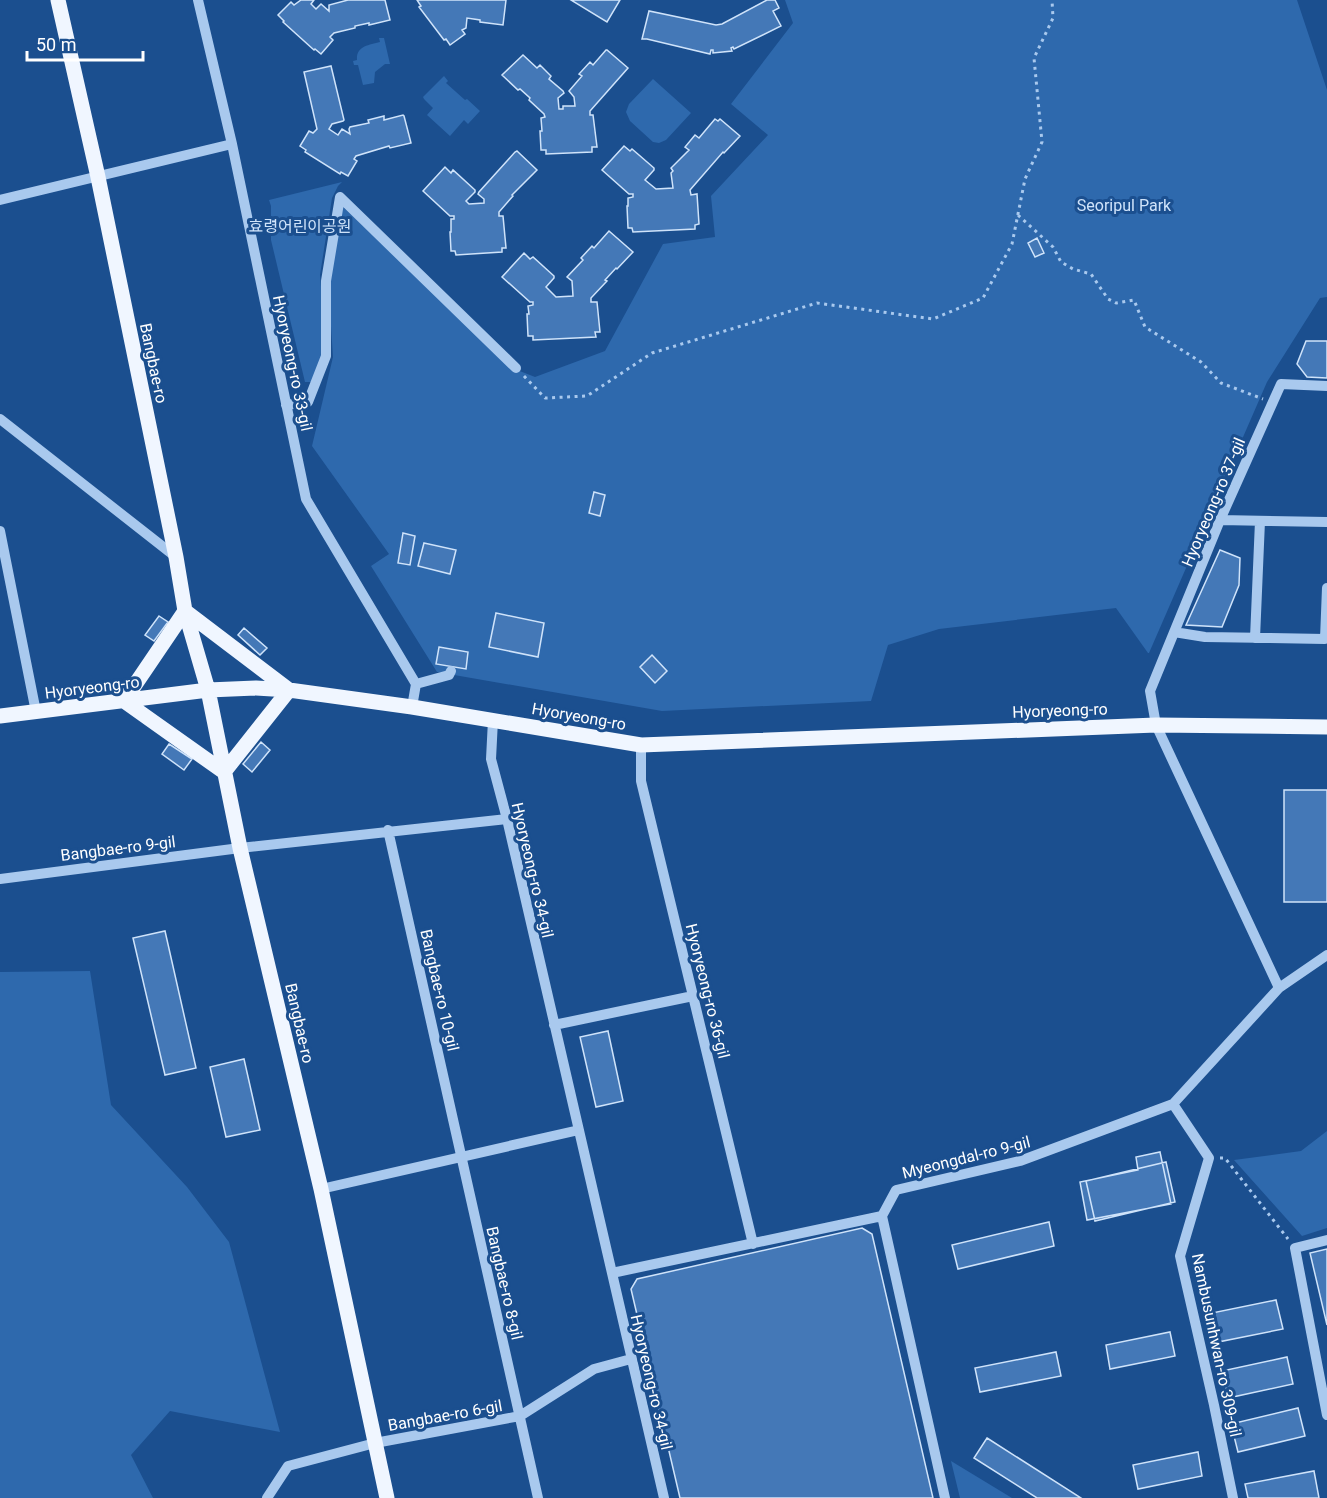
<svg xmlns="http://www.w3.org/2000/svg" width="1327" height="1498" viewBox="0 0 1327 1498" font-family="Roboto,'Noto Sans KR',sans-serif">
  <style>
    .green { fill: #2e69ad }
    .building { fill: #4478b7; stroke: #cfe3fa; stroke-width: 1.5 }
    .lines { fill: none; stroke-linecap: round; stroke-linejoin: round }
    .path { stroke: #a9c9ee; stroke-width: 3; stroke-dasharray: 3 4.5; stroke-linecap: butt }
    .minor { stroke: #a9c9ee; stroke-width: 10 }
    .major { stroke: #f0f6ff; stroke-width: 15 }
    .labels { text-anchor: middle; stroke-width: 6; stroke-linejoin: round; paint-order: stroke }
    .park-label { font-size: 16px; fill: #cfe3fa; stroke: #1b4f8f }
    .street-label { font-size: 16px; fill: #fff; stroke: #1b4f8f }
  </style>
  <rect width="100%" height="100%" fill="#1b4f8f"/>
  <path class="green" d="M785,0H1297L1327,90V297L1320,298L1267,382L1149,653H1148L1116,608L939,629L888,645L871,701L662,711L437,672L371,566L389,554L312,446L333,357L328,281L343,207L512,368L535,377L605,351L663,244L715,237L711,196L768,135L731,104L793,23Z
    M379,38H384L390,64H385L375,72L374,83L363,85L358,65H354L353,61L357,60C356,46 369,45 380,42Z
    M444,76L448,81L446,83L465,100L467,99L480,111L468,124L464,120L450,136L427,115L433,108L424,99L423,97Z
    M653,79L691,113L666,140L659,143L653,142L630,121L626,112L629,104Z
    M342,182L338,186L332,198L320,275L325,333L321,342L322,354L312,382H305L271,240V206L269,200Z
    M90,971L111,1105L187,1187L229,1242L280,1432L170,1411L131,1455L153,1498H0V972Z
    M1327,1131V1228L1302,1236L1234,1160L1301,1151Z
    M951,1461L1012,1498H960Z"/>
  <path class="building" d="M301,0H314L311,4L316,9L321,4L329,11V5L348,0H385L390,20L369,25V23L355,26V28L334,33L330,37L333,40L321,54L315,49L314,50L283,22L284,21L278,15L291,2L294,5Z
    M417,0H506L503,25L480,22V20L467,18L466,28L462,30L465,34L450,45L446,39L444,40L419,7L421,6Z
    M571,0H620L607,22Z
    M767,0H775L779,8L773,11L781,26L734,49L733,47L731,48L732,51L713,53V50H711L710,54L647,39H642L649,11L716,25L722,24Z
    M606,50H607L628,68L590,111V115H593L597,147H592V152L546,154V150H541L540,131H542L541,118L545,117L544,114L529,100L530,98L520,89L518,90L502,75L523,55L537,68L540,65L551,76L549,79L563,91L564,93L558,98L559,109H563V106H575L574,97L569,91L582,76L579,74L590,62L593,65Z
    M331,66L344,120L343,121L332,124L329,129L338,135L342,129L350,134L349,129L350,127L369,123L368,120L384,116V120L403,115L404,116L411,143L390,148L389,146L356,156L354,159L357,161L348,176L341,172L340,174L305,152L306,150L300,146L309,131L313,133L317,129L304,72Z
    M715,119L718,121L720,119L740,136L724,153L723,152L690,190L691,195L697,194L699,224L695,225V229L633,232L632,228H628L627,206H628V198L633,197V194H629L602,170L624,146L630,151L632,149L654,168V170L645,180L656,189L673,188L671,173L673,171L671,168L689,150L685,147L695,135L699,138Z
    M517,151L537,170L512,195L513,196L499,212V216H503L506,248H502V252L456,255L455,251H451L450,232H451V219H454V216H450L423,191L445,167L451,173L453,170L475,190V192L466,201L469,204L484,203V199L478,194L479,192L515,152Z
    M609,231L633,252L617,269L616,268L605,280L607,281L591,298V302H597L600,332H595L596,337L533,340V336H528L527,314H529L528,306L533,305V302H530L502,277L524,253L530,259L533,257L554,276V278L546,287L556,297L573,296L572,281L567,277L583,260L581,258L592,246L594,248Z
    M1037,238L1044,253L1035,257L1028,243Z
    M1306,341H1327V378L1307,377L1297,364Z
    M594,492L605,495L600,516L589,513Z
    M403,533L415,536L410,565L398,563Z
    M424,543L456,550L450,574L418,566Z
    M1220,550L1240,558L1239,585L1222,627L1186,625Z
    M496,613L544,623L538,657L489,647Z
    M159,616L168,622L154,641L145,635Z
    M244,628L267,648L260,655L238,635Z
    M439,647L468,652L466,669L436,664Z
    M652,655L667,671L655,683L640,667Z
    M261,742L270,750L252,772L243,764Z
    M169,744L192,759L184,770L162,754Z
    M1284,790H1327V902H1284Z
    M165,931L196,1068L165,1075L133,938Z
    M608,1031L623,1101L596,1107L580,1037Z
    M244,1059L260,1130L226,1137L210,1067Z
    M1160,1152L1171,1204L1087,1220L1080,1182L1138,1170L1136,1157Z
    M1166,1162L1175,1202L1095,1221L1086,1181Z
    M1049,1222L1054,1246L958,1269L952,1245Z
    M862,1228L872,1234L933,1498H680L631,1289L637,1279Z
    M1327,1249V1325L1310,1253Z
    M1276,1300L1283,1329L1213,1343L1207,1314Z
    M1170,1332L1175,1356L1110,1369L1106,1345Z
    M1056,1352L1061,1376L980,1392L975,1368Z
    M1287,1357L1293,1384L1228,1398L1222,1371Z
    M1298,1408L1305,1436L1238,1452L1231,1424Z
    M987,1438L1081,1498H1037L974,1458Z
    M1198,1452L1202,1476L1138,1489L1133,1465Z
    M1314,1471L1319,1498H1248L1245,1484Z"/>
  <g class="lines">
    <path class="path" d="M1018,215L1053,247L1061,262L1073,269L1091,274L1108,299L1116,303L1134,300L1145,327L1201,362L1221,383L1263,399
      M524,376L545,398L587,396L652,353L817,303L933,319L983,298L1012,244L1025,179L1042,142L1034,58L1053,18L1052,0
      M1220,1158H1225L1288,1239"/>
    <path class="minor" d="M198,0L232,144L306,499L416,684L412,707
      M0,200L232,144
      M286,405L308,402L326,356V281L340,197L516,368
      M0,419L176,557
      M1220,520L1327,522
      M0,531L36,712
      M1174,632L1205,637L1325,639L1327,588
      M1255,638L1260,521
      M416,684L449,675L451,671
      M493,720L491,759L507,819L664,1498
      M641,745V781L753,1244
      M388,830L538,1498
      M0,879L240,848L507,819
      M1279,988L1156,725L1150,691L1220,520L1281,384L1327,386
      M554,1025L693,996
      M1173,1104L1209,1158L1180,1256L1214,1405L1233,1498
      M321,1189L579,1130
      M1327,1240L1295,1248L1327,1415
      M612,1273L882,1216
      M267,1498L288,1466L375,1443L520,1416L594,1369L631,1359
      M945,1498L882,1216L896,1190L1020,1161L1173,1104L1279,988L1327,955"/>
    <path class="major" d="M58,0L98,177L176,557L185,611L208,690L240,848L321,1189L387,1498
      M185,611L289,690L224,772L124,701Z
      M0,716L208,690L256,688L289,690L412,707L641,745L1156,725L1327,727"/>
  </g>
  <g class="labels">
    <g class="park-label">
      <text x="1124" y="211">Seoripul Park</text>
      <text x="300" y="232">효령어린이공원</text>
    </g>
    <g class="street-label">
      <text transform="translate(154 363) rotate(78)" y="6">Bangbae-ro</text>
      <text transform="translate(293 363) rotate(78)" y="6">Hyoryeong-ro 33-gil</text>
      <text transform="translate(1213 502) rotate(-67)" y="6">Hyoryeong-ro 37-gil</text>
      <text transform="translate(92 687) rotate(-7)" y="6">Hyoryeong-ro</text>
      <text transform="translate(1060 710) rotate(-2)" y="6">Hyoryeong-ro</text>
      <text transform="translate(579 716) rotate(10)" y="6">Hyoryeong-ro</text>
      <text transform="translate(118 848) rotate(-7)" y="6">Bangbae-ro 9-gil</text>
      <text transform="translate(533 870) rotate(77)" y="6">Hyoryeong-ro 34-gil</text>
      <text transform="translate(440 990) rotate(77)" y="6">Bangbae-ro 10-gil</text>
      <text transform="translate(708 991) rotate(76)" y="6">Hyoryeong-ro 36-gil</text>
      <text transform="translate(300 1023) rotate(77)" y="6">Bangbae-ro</text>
      <text transform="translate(966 1157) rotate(-14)" y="6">Myeongdal-ro 9-gil</text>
      <text transform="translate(505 1283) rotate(77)" y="6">Bangbae-ro 8-gil</text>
      <text transform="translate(1217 1345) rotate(78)" y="6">Nambusunhwan-ro 309-gil</text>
      <text transform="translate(652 1382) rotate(77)" y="6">Hyoryeong-ro 34-gil</text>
      <text transform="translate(445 1415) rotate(-10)" y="6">Bangbae-ro 6-gil</text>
    </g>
  </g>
  <path d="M27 51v9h116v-9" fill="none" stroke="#ffffff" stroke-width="3"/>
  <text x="36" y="51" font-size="18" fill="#ffffff" stroke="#1b4f8f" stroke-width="4.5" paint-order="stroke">50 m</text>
</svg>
